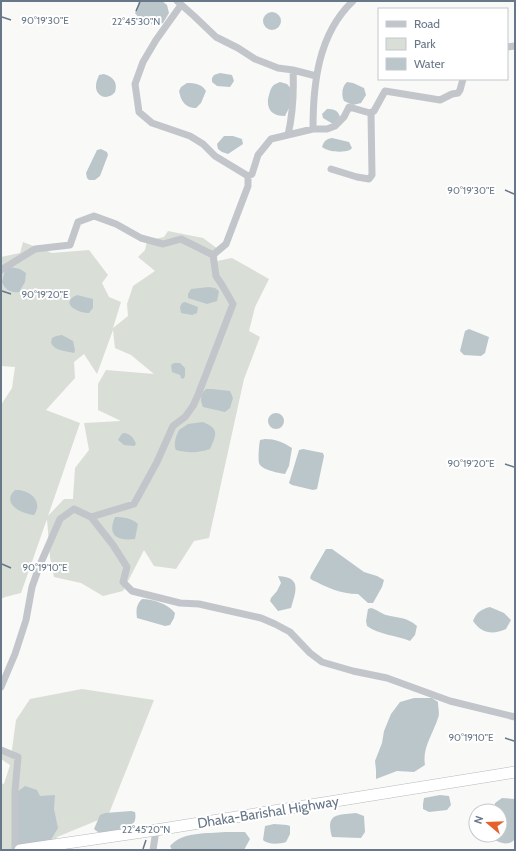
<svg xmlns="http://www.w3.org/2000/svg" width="516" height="851" viewBox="0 0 516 851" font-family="Cabin,sans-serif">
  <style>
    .green { fill: #d9ded6; fill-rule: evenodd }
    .water { fill: #bbc6cb }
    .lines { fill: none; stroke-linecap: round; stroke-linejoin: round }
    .highway-casing { stroke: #b6b9bd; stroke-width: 12 }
    .minor { stroke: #c2c6cb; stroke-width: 7 }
    .highway { stroke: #fff; stroke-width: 11 }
    .ticks { fill: none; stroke: #687888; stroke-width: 1.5 }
    .labels { text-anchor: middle; stroke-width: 4; stroke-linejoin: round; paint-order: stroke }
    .street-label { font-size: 14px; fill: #687888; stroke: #fff }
    .ticks-label { font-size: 10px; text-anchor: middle; fill: #687888; stroke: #fff; stroke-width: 4; stroke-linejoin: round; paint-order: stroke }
  </style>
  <rect width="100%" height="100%" fill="#f9f9f7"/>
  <path class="green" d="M168,231L203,238L218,249L217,261L232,258L269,279L255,307L249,331L260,337L244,379L209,538L194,541L176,569L154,566L144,550L123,591L103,596L81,583L54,577L50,557L47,519L21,593L5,597L1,599V556L2,550H1V405L12,388L15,367L1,366V257L20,253L23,242L52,253L89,250L108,275L102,283L109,297L121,302L113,328L128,316L127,304L133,286L155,271L138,257L145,250L147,241L164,237ZM113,330L115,348L131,355L154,374L106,370L98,384V410L121,421L84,423L89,450L75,468L73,499H64L48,516L80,423L46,410L75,378L74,362L84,354L97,374Z
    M82,689L154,700L108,816L57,837L52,850H1V783L4,784L10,765L1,759V753L11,757L16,720L30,699Z"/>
  <path class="water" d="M139,1H162L167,5L169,13L163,23C151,27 142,23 135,13Z
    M263 21a9 9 0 1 1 18 0a9 9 0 1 1-18 0Z
    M220,73L232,75L234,81L230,87L217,86L212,82V78L214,75Z
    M104,74C113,77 118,82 115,92C108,101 95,97 96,85C96,82 98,78 99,75Z
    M280,82L287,84L292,90L289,108L285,116C273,116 267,111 268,99C269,95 270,90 272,87C274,84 278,83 280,82Z
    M347,82L353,83L364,88L366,95L361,103L353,105L344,101C341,95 342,86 347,82Z
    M187,83C195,83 202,84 206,91L201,103L196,108C185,108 181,101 179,91L181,87Z
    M327,109C334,109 338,110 340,117L333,124L323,118L322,114Z
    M224,136H233L242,139L243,144L228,154L222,152L218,149L217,144Z
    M332,138L349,142L352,148L350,150C342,153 328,152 322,147C324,141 326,139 332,138Z
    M101,149L107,152L108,155L100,176L95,180H89L87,178L86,173L97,150Z
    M10,267L20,269L26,273L25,282L19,292C11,293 5,290 2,282L5,270Z
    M209,287L215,288L219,291L217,301L207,304L188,298V294L191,289Z
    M77,295L93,299V308L89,313C77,313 59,303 77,295Z
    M185,302L198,307L197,313L192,315L181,313L180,307L182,303Z
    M469,329L489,337L485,353L481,356L464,355L460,351L465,331Z
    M62,335L73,341L75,350L74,353C66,351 55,351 51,343L52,338L56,336Z
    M174,363H180L185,368V376L183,379L181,378L180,375L172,372L171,365Z
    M206,389H212L230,391L233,398L230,408L225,412L203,407C200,400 200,394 206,389Z
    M268 421a8 8 0 1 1 16 0a8 8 0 1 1-16 0Z
    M203,422C220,429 216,435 210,449C198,453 188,453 176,450C173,444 176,436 179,430L188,424Z
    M123,433C130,433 134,438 136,444L134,446L124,445L118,440L121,435Z
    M265,439C275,439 283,442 292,448L289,466L285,474C279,473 261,470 259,463C258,458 259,445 260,440Z
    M303,449L323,453L324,456L317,489L313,490L292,485L289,483L299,450Z
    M15,490C29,489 44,501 34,515C21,514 1,503 15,490Z
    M115,517C123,517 132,518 138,524L135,539C117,541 107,536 115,517Z
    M326,549H332L364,572L377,576L384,580L382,587L373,603H368L358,594C340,594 327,587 312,580L310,578L311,575Z
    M278,576C302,577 296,591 291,608L278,611L270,601L271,598L277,591L281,583Z
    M142,599C153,599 168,604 175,613L174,618L170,625L165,626L137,618C136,610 136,605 142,599Z
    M490,607L504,613L511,620L506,629C493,635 482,634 473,621C476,613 481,609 490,607Z
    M371,608C378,610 380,613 386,615C398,618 407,617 417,626L415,635L410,641C396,635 379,635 367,626L366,621L368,609Z
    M414,698H432L438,702C438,707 440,714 438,718C433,734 422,748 425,765L414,772L397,771L376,779V770L375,761L382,743L384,731L391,714L400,702Z
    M25,786L37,790L40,796L55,795L54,809L58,828L48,845L18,850L17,792Z
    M440,795L449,796L451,805L447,810L429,812L423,809V804L424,798Z
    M502,798L515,799V839C508,848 496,842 489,835H500V811H494L495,803Z
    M131,811L135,812C140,833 106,841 94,829L100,815L105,813Z
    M356,813L364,816L365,832L361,838L332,837C325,813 338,815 356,813Z
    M274,824L287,825L290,826V834L286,842C280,844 268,845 263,840L265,826Z
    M225,832H245L250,839L244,850H172L170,846C183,831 207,834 225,832Z"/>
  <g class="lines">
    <defs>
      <path id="highway" d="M20,850L156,830L515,772"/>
    </defs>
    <use href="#highway" class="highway-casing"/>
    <path class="minor" d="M177,1L194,16L216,37L238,48L255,59L278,68L293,70L316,76
      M181,5L156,40L143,62L135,84L139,112L152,123L190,136L203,144L215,156L248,176
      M507,47L515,46
      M313,129C313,84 318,34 353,1
      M288,135C293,113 294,92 293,70
      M331,169L357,177L369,179L372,175L371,113
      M1,270L35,249L70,245L78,222L94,216L116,224L141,238L163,244L181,239L213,255L226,244L248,186V176L252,174L258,155L271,139L313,129H327L335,126L344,117L349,107L370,113L374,111L385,91L440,100L452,94L458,93L460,90L463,79
      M91,517L134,504L157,462L173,426L185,417L193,406L198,395L233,304L222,285L216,276L213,255
      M1,687L15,654L26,620L32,587L39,567L60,519L74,509L91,517L113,545L127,567L123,582L132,591L180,603L199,604L261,618L275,624L290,632L310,653L322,662L353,671L387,678L450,701L515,717
      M1,750L18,757L15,791V850
      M153,850L156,830"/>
    <use href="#highway" class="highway"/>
  </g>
  <path class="ticks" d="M136,11L140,2M2,17L11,20M505,190L514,194M2,291L11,294M505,464L514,467M2,564L11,568M505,738L514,741M143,849L146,840"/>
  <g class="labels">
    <g class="street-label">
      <text transform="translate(268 812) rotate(-9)" y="5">Dhaka-Barishal Highway</text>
    </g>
  </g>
  <g class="ticks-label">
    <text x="45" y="24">90°19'30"E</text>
    <text x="136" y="25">22°45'30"N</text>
    <text x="471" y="194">90°19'30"E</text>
    <text x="45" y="298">90°19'20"E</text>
    <text x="471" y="467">90°19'20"E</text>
    <text x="45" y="571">90°19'10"E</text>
    <text x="471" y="741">90°19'10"E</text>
    <text x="146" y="833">22°45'20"N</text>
  </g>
  <rect width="516" height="851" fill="none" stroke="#687888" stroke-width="4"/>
  <rect x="378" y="8" width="130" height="72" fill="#ffffff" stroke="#c3c9cf"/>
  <rect x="386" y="21" width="20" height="6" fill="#c2c6cb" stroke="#c3c9cf"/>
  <text x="414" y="28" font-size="12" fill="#687888">Road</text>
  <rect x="386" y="38" width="20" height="12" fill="#d9ded6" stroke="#c3c9cf"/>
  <text x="414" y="48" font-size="12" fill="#687888">Park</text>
  <rect x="386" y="58" width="20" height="12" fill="#bbc6cb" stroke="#c3c9cf"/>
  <text x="414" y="68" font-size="12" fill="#687888">Water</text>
  <g transform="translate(488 823) rotate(289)"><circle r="19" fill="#ffffff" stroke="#c3c9cf"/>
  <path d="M0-3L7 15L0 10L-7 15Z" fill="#e4632c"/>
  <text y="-6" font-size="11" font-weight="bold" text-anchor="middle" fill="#687888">N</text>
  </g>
</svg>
